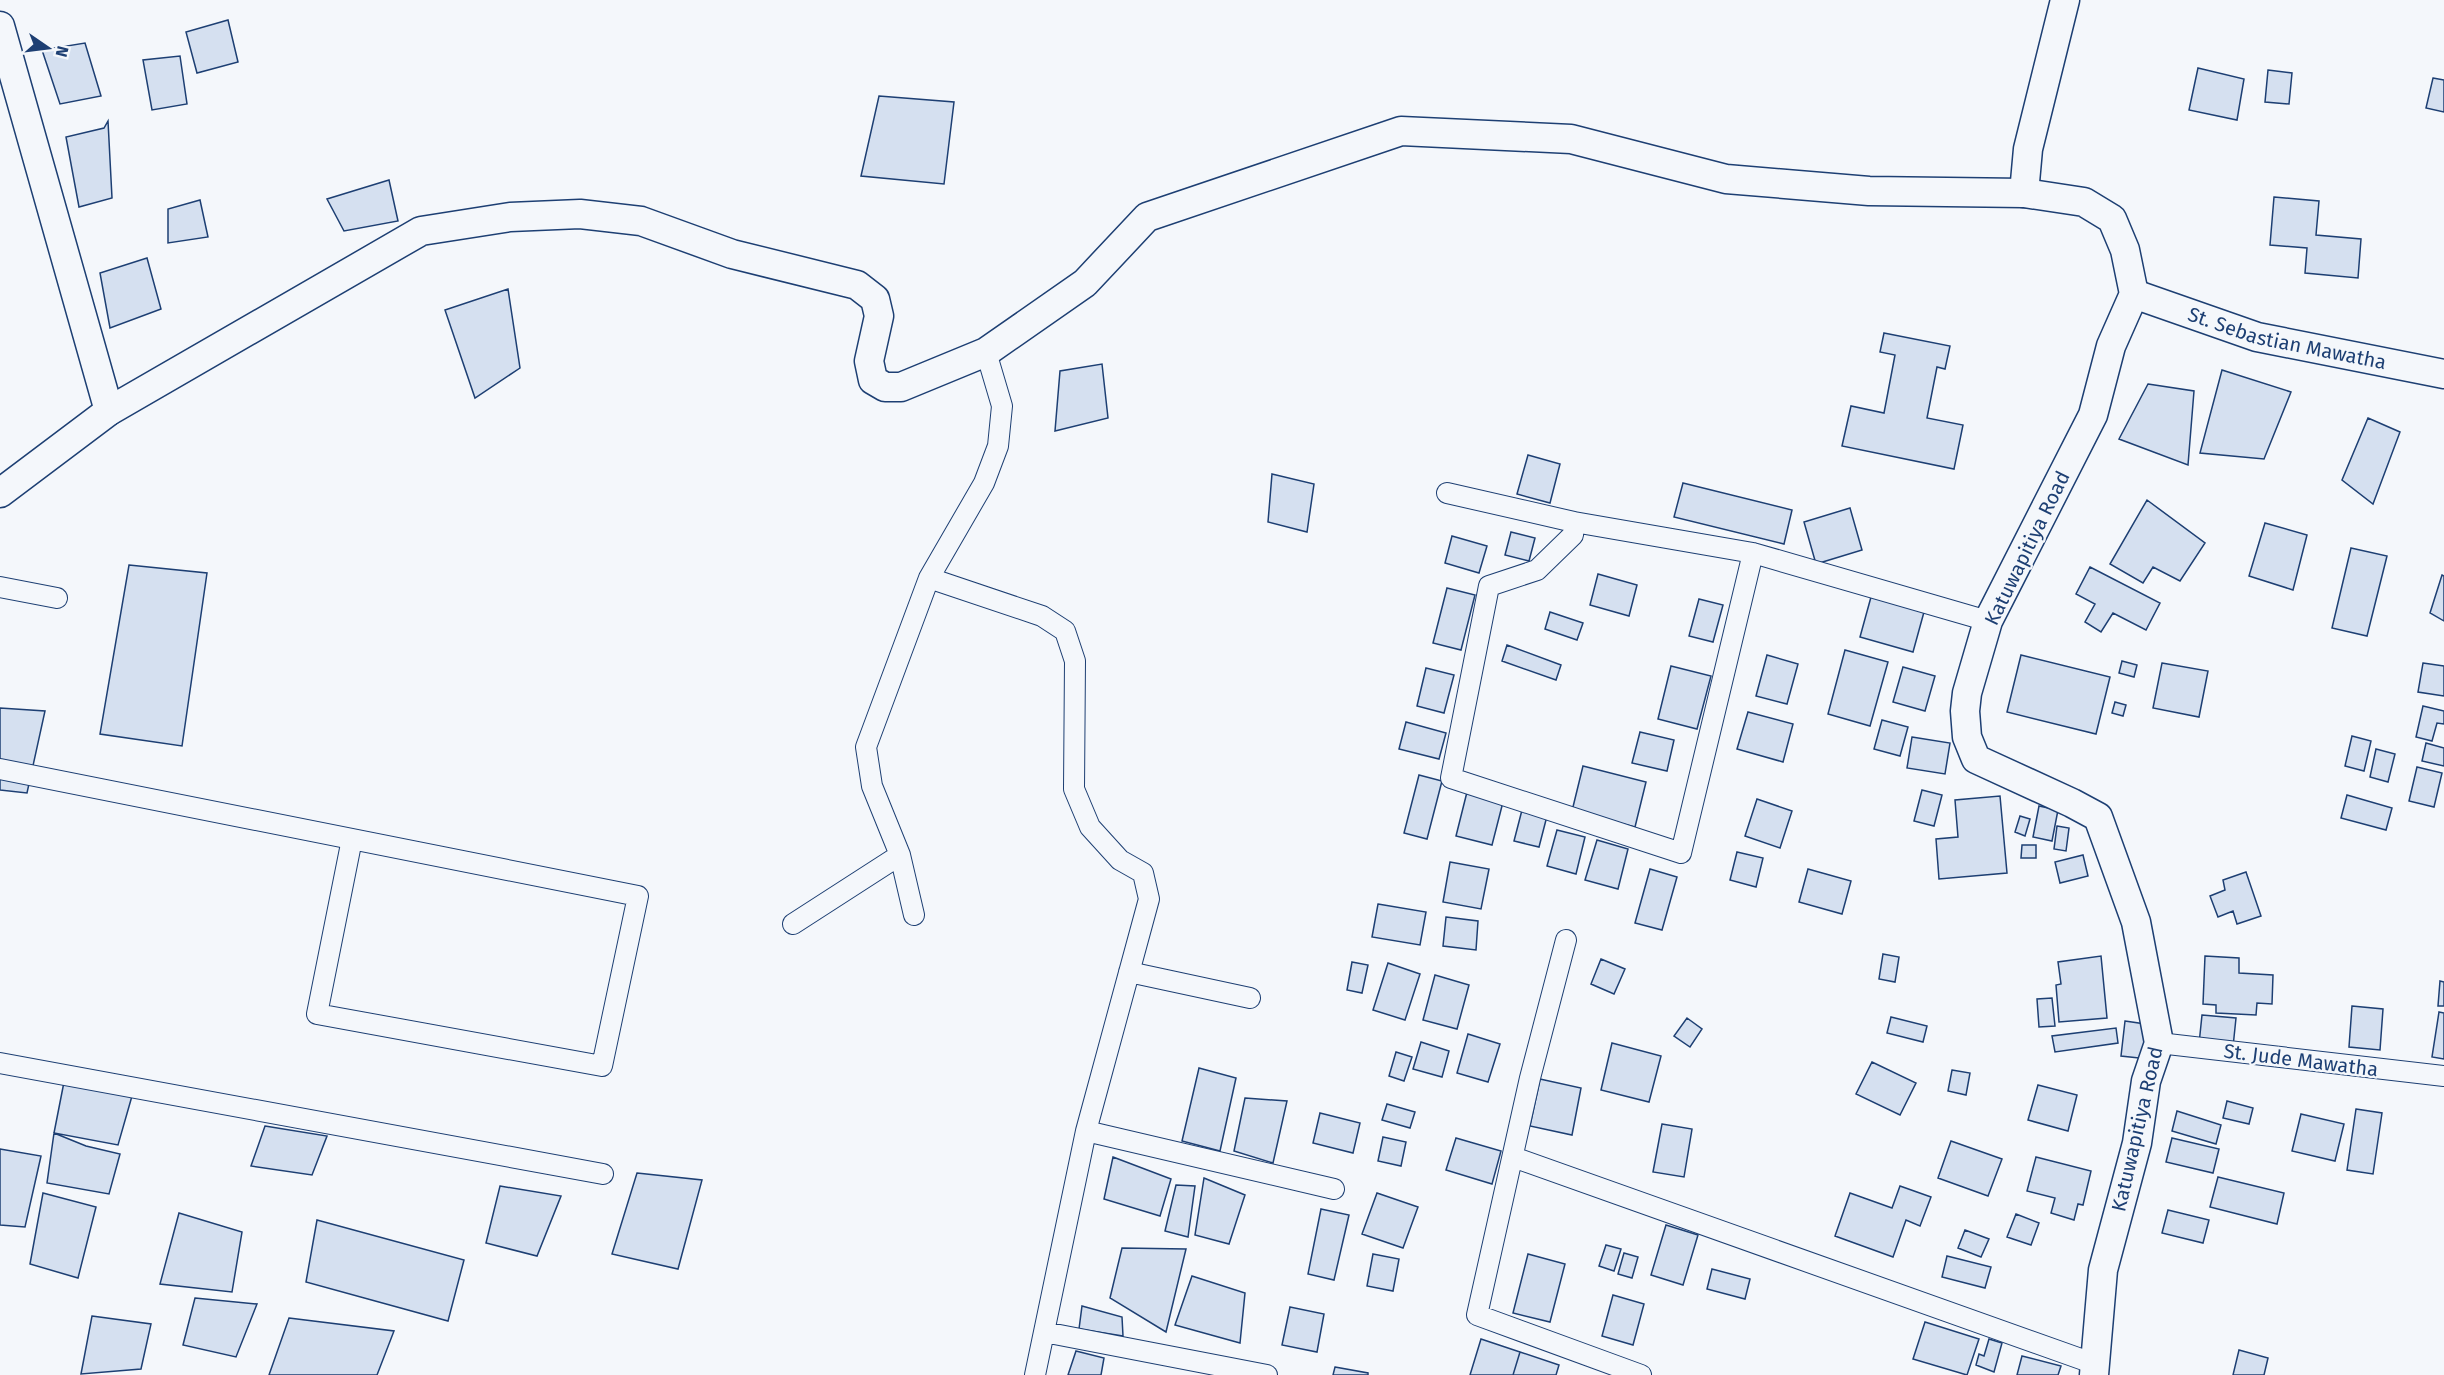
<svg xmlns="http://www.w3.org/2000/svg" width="2444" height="1375" viewBox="0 0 2444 1375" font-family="'Fira Sans',sans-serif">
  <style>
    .building { fill: #d5e0f0; stroke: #1d3f73; stroke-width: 1.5 }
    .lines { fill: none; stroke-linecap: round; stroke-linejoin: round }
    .street-casing { stroke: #1d3f73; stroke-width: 22 }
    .secondary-casing { stroke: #1d3f73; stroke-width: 31 }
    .street { stroke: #f4f7fb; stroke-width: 20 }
    .secondary { stroke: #f4f7fb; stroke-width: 28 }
    .labels { text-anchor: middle; stroke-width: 4.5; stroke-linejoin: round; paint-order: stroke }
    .street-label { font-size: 20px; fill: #1d3f73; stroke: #f4f7fb }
  </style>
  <rect width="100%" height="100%" fill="#f4f7fb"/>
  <path class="building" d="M228,20L238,62L197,73L186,32Z
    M85,43L101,96L60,104L42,50Z
    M180,56L187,104L152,110L143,60Z
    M2198,68L2244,79L2237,120L2189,110Z
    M2268,70L2292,73L2289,104L2265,102Z
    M2433,78L2444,80V112L2426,108Z
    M879,96L954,102L944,184L861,176Z
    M108,121L112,198L79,207L66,137L104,128Z
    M389,180L398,221L344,231L327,199Z
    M2274,197L2319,201L2316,235L2361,239L2358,278L2305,273L2307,248L2270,245Z
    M200,200L208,237L168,243V209Z
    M147,258L161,309L110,328L100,273Z
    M508,289L520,368L475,398L445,310Z
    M1884,333L1950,346L1945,369L1937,367L1927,418L1963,425L1954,469L1842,446L1851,406L1884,413L1895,355L1880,352Z
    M1102,364L1108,418L1055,431L1060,371Z
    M2222,370L2291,392L2264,459L2200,453Z
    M2148,384L2194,391L2188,465L2119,439Z
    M2368,418L2400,432L2373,504L2342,480Z
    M1528,455L1560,464L1550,503L1517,494Z
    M1272,474L1314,484L1307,532L1268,522Z
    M1683,483L1792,510L1784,544L1674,517Z
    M2147,500L2205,543L2180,581L2153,567L2143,583L2110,564Z
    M1850,508L1862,550L1816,564L1804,522Z
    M2265,523L2307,535L2293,590L2249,576Z
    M1511,532L1535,538L1529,561L1505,555Z
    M1452,536L1487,546L1479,573L1445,563Z
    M2351,548L2387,556L2367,636L2332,628Z
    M129,565L207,573L182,746L100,734Z
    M2090,567L2160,603L2146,630L2113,613L2101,632L2085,622L2095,604L2076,594Z
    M1598,574L1637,585L1629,616L1590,605Z
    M2442,575L2444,576V621L2430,613Z
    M1447,588L1475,595L1461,650L1433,643Z
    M1871,597L1924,612L1913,652L1860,637Z
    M1699,599L1723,605L1713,642L1689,636Z
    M1550,612L1583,623L1577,640L1545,629Z
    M1507,645L1561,665L1556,680L1502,661Z
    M1845,650L1888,662L1870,726L1828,714Z
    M1767,655L1798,664L1787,704L1756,696Z
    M2021,655L2110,677L2096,734L2007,712Z
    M2122,661L2137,665L2134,677L2119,673Z
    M2162,663L2208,671L2199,717L2153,708Z
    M2423,663L2444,666V696L2418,692Z
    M1671,666L1711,676L1697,729L1658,719Z
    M1903,667L1935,676L1925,711L1893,702Z
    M1426,668L1454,675L1444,713L1417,706Z
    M2115,702L2126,705L2123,716L2112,713Z
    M2423,706L2444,711V724L2437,723L2432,741L2416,737Z
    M0,708L45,711L27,793L0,790Z
    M1748,712L1793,724L1783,762L1737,749Z
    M1882,720L1908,727L1900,756L1874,749Z
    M1406,722L1446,733L1439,759L1399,749Z
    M1640,732L1674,740L1667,771L1632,763Z
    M2352,736L2371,741L2364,771L2345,766Z
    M1912,737L1950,743L1945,774L1907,768Z
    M2426,743L2444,748V766L2422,761Z
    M2376,749L2395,754L2388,782L2370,777Z
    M1583,766L1646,782L1635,827L1572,811Z
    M2417,767L2442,773L2434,807L2409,801Z
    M1419,775L1442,781L1427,839L1404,833Z
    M1922,790L1942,795L1934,826L1914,821Z
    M1467,792L1503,802L1492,845L1456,836Z
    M2347,795L2392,808L2386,830L2341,818Z
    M2000,796L2007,873L1939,879L1936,839L1958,837L1955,800Z
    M1757,799L1792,811L1780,848L1745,836Z
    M2039,806L2058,810L2052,841L2033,837Z
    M1522,810L1547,816L1539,847L1514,841Z
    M2020,816L2030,819L2025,836L2015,832Z
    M2057,826L2069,828L2066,851L2054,849Z
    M1557,830L1585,837L1576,874L1547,866Z
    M1597,840L1628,849L1618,889L1585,880Z
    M2022,845H2036V858H2021Z
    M1737,852L1763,858L1756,887L1730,880Z
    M2083,855L2088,876L2060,883L2055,862Z
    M1450,862L1489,869L1481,909L1443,902Z
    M1650,869L1677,877L1662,930L1635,923Z
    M1808,869L1851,881L1842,914L1799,902Z
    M2246,872L2261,916L2237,924L2233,911L2218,917L2210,896L2225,890L2223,880Z
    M1378,904L1426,912L1420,945L1372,937Z
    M1446,917L1478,921L1476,950L1443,946Z
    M1883,954L1899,957L1895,982L1879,979Z
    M2101,956L2107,1018L2059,1022L2056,985L2061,984L2058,962Z
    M2205,956L2239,958V973L2273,975L2272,1004L2257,1003L2256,1015L2216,1013V1005L2203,1004Z
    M1601,959L1625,969L1614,994L1591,984Z
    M1352,962L1368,965L1362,993L1347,990Z
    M1388,963L1420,974L1405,1020L1373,1010Z
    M1435,975L1469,985L1457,1029L1423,1020Z
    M2440,981L2444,982V1006H2438Z
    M2052,998L2055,1026L2039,1027L2037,999Z
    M2352,1006L2383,1009L2380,1050L2349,1047Z
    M2439,1012L2444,1013V1059L2432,1057Z
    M2202,1015L2236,1018L2233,1047L2199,1044Z
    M1891,1017L1927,1026L1923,1042L1887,1033Z
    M1687,1018L1702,1029L1690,1047L1674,1036Z
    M2125,1021L2152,1025L2148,1059L2121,1056Z
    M2116,1028L2118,1043L2055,1052L2052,1036Z
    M1468,1034L1500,1044L1488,1082L1457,1073Z
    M1421,1042L1449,1051L1442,1077L1413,1069Z
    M1612,1043L1661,1056L1649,1102L1601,1090Z
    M1396,1052L1412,1057L1404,1081L1389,1076Z
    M1872,1062L1916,1083L1900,1115L1856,1094Z
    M1199,1068L1236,1078L1220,1151L1182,1141Z
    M1952,1070L1970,1073L1966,1095L1948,1091Z
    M1540,1079L1581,1088L1572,1135L1530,1126Z
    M64,1082L132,1096L118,1145L54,1133Z
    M2038,1085L2077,1095L2068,1131L2028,1120Z
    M1245,1098L1287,1101L1273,1163L1234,1151Z
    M2227,1101L2253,1108L2249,1124L2223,1118Z
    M1387,1104L1415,1112L1410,1128L1382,1120Z
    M2356,1109L2382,1113L2373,1174L2347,1170Z
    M2177,1111L2221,1125L2216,1144L2172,1131Z
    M1320,1113L1360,1123L1353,1153L1313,1143Z
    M2301,1114L2344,1124L2335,1161L2292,1151Z
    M1662,1124L1692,1129L1684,1177L1653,1172Z
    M265,1126L327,1136L312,1175L251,1166Z
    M54,1133L86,1146L120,1154L109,1194L47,1183Z
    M1383,1137L1406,1142L1401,1166L1378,1161Z
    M1456,1138L1501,1151L1492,1184L1446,1170Z
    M2172,1138L2219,1149L2213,1173L2166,1162Z
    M1951,1141L2002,1159L1988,1196L1938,1178Z
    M0,1149L41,1156L25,1227L0,1225Z
    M1113,1157L1171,1179L1160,1216L1104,1199Z
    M2036,1157L2091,1171L2083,1205L2078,1204L2074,1220L2051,1213L2055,1198L2027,1191Z
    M637,1173L702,1180L678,1269L612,1254Z
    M2218,1177L2284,1193L2277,1224L2210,1207Z
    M1204,1178L1245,1195L1229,1244L1195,1235Z
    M1176,1185L1195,1186L1188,1237L1165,1231Z
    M500,1186L561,1196L537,1256L486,1243Z
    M1900,1186L1931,1197L1920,1226L1906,1220L1893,1257L1835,1236L1850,1193L1892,1208Z
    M43,1193L96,1207L78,1278L30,1264Z
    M1377,1193L1418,1207L1403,1248L1362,1234Z
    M1321,1209L1349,1215L1334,1280L1308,1274Z
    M2168,1210L2209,1220L2203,1243L2162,1233Z
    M179,1213L242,1232L232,1292L160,1284Z
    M2016,1214L2039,1223L2031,1245L2007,1237Z
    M317,1220L464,1260L448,1321L306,1282Z
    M1666,1225L1698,1235L1683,1285L1651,1275Z
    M1965,1230L1989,1239L1981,1257L1958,1248Z
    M1606,1245L1621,1249L1614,1271L1599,1266Z
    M1122,1248L1186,1249L1166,1332L1110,1298Z
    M1624,1253L1638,1257L1632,1278L1618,1274Z
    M1373,1254L1399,1259L1393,1291L1367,1286Z
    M1528,1254L1565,1264L1550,1322L1513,1313Z
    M1947,1256L1991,1267L1985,1288L1942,1277Z
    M1712,1269L1750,1279L1745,1299L1707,1289Z
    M1192,1276L1245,1293L1240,1343L1175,1325Z
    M1613,1295L1644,1304L1633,1345L1602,1336Z
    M195,1298L257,1304L236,1357L183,1345Z
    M1082,1306L1122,1317L1123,1336L1079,1329Z
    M1290,1307L1324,1314L1317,1352L1282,1345Z
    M92,1316L151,1324L141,1369L81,1374Z
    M289,1318L394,1331L377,1375H269Z
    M1925,1322L1979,1339L1967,1375L1913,1359Z
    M1481,1339L1520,1352L1513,1375H1470Z
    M1989,1339L2002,1343L1994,1372L1976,1365L1979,1354L1984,1356Z
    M2239,1350L2268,1358L2264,1375H2233Z
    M1076,1351L1104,1358L1101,1375H1068Z
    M1520,1352L1559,1365L1556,1375H1513Z
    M2022,1356L2061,1366L2058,1375H2017Z
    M1335,1367L1368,1373V1375H1333Z"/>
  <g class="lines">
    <defs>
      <path id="street" d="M1447,493L1574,522L1573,535L1537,570L1489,586L1451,778L1681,853L1753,553
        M1574,522L1753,553L1988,621
        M929,578L1042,616L1065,631L1075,661L1074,789L1090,827L1120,860L1143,873L1149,899L1086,1131L1035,1375
        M0,587L57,598
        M0,769L638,896L602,1066L317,1014L352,839
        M914,915L900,855L872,786L866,747L929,578L984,483L998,446L1002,406L986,352
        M793,924L900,855
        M1566,940L1530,1078L1477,1315L1641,1375
        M1129,972L1250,998
        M2159,1043L2444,1076
        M0,1063L603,1174
        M1086,1131L1334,1189
        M1513,1157L2095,1364
        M1044,1332L1267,1375"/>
      <g id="secondary">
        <path d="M0,26L109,411"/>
        <path d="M2024,193L2028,149L2065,0"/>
        <path id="s1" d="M2134,294L2257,337L2444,374"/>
        <path d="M0,493L109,411L421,231L510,217L580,214L641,221L732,254L857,285L875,299L879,316L869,361L873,380L885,387H901L986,352L1085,283L1147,217L1401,131L1571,139L1726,179L1869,191L2024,193L2084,202L2112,219L2125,250L2134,294L2111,346L2093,415L1988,621L1967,693L1965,711L1967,737L1976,759L2072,803L2098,817L2136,922L2159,1043L2146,1081L2137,1143L2103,1270L2094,1375"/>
      </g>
    </defs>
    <use href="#street" class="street-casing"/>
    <use href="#secondary" class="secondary-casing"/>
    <use href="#street" class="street"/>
    <use href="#secondary" class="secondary"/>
  </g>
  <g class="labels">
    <g class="street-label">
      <text dy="7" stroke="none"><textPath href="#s1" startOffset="160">St. Sebastian Mawatha</textPath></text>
      <text transform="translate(2027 548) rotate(-64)" y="7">Katuwapitiya Road</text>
      <text transform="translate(2301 1060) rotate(7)" y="7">St. Jude Mawatha</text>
      <text transform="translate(2137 1129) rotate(-77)" y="7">Katuwapitiya Road</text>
    </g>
  </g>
  <g transform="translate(48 48) rotate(104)" stroke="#f4f7fb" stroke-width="4.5" paint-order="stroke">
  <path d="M0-4.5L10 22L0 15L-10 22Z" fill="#1d3f73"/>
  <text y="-9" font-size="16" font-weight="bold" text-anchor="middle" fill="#1d3f73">N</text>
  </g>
</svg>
